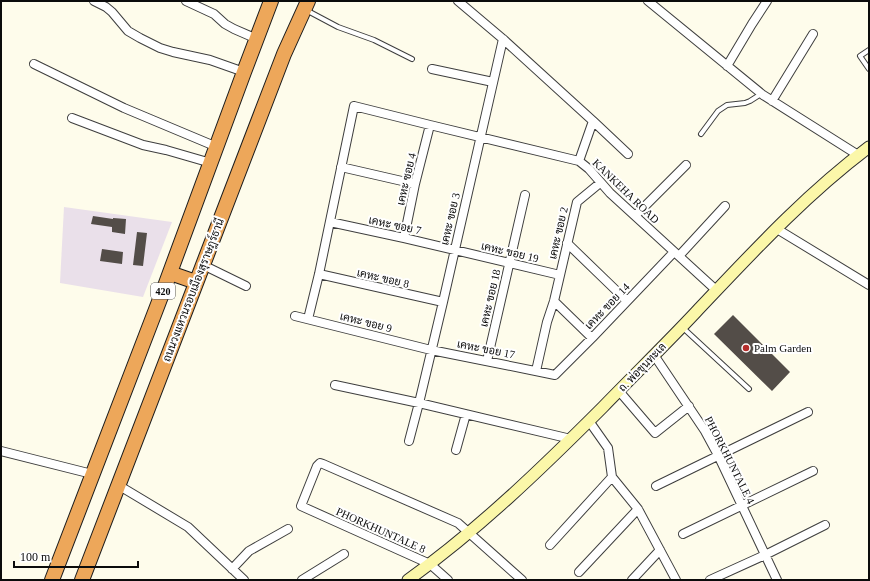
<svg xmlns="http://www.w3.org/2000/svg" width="870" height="581" viewBox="0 0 870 581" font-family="'Times New Roman',Sarabun,serif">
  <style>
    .industrial { fill: #eae0ea }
    .building { fill: #534d48 }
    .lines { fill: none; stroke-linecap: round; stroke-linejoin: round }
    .lane-casing { stroke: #3e3e3e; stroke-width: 6 }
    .street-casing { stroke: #3e3e3e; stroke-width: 10 }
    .secondary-casing { stroke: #2d2d2d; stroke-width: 13 }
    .highway-casing { stroke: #1c1c1c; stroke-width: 16 }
    .lane { stroke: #fff; stroke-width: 4 }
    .street { stroke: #fff; stroke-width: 8 }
    .secondary { stroke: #fbf7a9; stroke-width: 11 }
    .highway { stroke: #eda75a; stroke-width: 14 }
    .poi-dot { fill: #b42d2b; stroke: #fff; stroke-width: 1.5 }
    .labels { text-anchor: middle; stroke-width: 4; stroke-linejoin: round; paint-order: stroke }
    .shield { fill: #fff; stroke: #545454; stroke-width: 1 }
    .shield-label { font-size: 10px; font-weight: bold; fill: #0b0b0b }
    .street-label { font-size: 11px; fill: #0b0b0b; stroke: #fff }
    .poi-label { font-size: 11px; fill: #0b0b0b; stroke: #fff; text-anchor: start }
  </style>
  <rect width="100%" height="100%" fill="#fefceb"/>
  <path class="industrial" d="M64,207L172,222L143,297L60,283Z"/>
  <path class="building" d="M93,216L113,219V218L126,219L125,234L112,232V227L91,224Z
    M137,232L147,233L143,266L133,265Z
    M102,249L123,252L122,264L100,261Z
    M733,315L790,372L772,391L714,334Z"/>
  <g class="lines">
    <defs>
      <path id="lane" d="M306,10L338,27L374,40L412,59
        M869,50L860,56L869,69
        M701,134L718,111L727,105L745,103L750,101L761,94
        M682,327L749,389"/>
      <path id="street" d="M94,1L106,7L112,12L128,31L140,38L160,48L173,52L210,60L244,72
        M186,1L214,14L225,24L234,29L257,39
        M458,1L503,39L593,121L579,161
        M648,1L763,95L858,155
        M34,64L124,108L217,147
        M727,66L752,24L767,1
        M432,69L493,82
        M772,101L813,34
        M72,118L143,145L166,150L211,163
        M593,121L628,154
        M341,167L415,184
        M635,216L686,165
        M330,222L404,238L560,275
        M777,229L869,285
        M404,238L415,184L430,125
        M567,243L627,301
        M679,256L725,206
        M203,265L246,286
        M319,274L443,302
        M554,301L592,338
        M295,316L431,350L555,375L592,338L674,252
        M308,319L319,274L354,106L430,125L579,161L589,169L610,193L716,290
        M654,355L705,431L718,455L777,580
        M487,361L525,195
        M536,371L547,322L554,301L577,202L600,183
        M335,385L419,403L571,439
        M619,391L655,433L689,406
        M589,421L608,448L612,477L638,509L676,580
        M409,441L419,403L443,302L503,39
        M456,450L466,414
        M1,451L92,474
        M118,485L188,527L244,580
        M656,486L808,412
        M683,534L813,471
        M550,545L612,477
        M232,569L249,551L288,529
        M579,572L638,509
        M302,580L344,554
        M448,580L430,564L301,506L317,466L320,463L323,464L458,523L522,580
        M632,580L660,550
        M710,580L765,555L825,525"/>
      <path id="secondary" d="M408,580C479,529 541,469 603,407C634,375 666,344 696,312C751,254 805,195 869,147"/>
      <path id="highway" d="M170,273L196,282
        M52,580L165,286L244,72L271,1
        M82,580L284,54L308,1"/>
    </defs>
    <use href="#lane" class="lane-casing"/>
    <use href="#street" class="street-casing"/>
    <use href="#secondary" class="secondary-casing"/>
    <use href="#highway" class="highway-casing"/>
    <use href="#lane" class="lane"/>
    <use href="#street" class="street"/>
    <use href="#secondary" class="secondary"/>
    <use href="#highway" class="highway"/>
  </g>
  <circle class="poi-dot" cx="746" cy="348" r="4"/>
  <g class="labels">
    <rect class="shield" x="151" y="283" width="24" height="16" rx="3"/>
    <g class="shield-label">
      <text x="163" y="295">420</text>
    </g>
    <g class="street-label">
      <text transform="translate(406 179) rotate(-77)" y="4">เคหะ ซอย 4</text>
      <text transform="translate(626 191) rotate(44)" y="4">KANKEHA ROAD</text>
      <text transform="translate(450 219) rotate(-77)" y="4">เคหะ ขอย 3</text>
      <text transform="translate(395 225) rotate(12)" y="4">เคหะ ซอย 7</text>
      <text transform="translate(558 233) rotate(-77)" y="4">เคหะ ขอย 2</text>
      <text transform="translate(510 252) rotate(13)" y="4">เคหะ ขอย 19</text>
      <text transform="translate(383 278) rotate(13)" y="4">เคหะ ขอย 8</text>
      <text transform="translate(193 290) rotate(-69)" y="4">ถนนวงแหวนรอบเมืองสุราษฎร์ธานี</text>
      <text transform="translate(490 298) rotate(-77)" y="4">เคหะ ขอย 18</text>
      <text transform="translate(607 306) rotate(-46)" y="4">เคหะ ขอย 14</text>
      <text transform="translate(366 322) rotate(14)" y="4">เคหะ ขอย 9</text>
      <text transform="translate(486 349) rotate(11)" y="4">เคหะ ขอย 17</text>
      <text transform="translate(642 367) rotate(-46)" y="4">ถ. พ่อขุนทะเล</text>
      <text transform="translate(730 460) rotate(63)" y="4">PHORKHUNTALE 4</text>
      <text transform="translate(381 530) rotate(24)" y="4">PHORKHUNTALE 8</text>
    </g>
    <g class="poi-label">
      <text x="754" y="352">Palm Garden</text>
    </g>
  </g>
  <rect width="870" height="581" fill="none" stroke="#0b0b0b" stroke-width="4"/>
  <path d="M14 561v6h124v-6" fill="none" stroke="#0b0b0b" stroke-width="2"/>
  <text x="20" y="561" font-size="12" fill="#0b0b0b" stroke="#ffffff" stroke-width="3" paint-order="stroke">100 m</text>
</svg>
